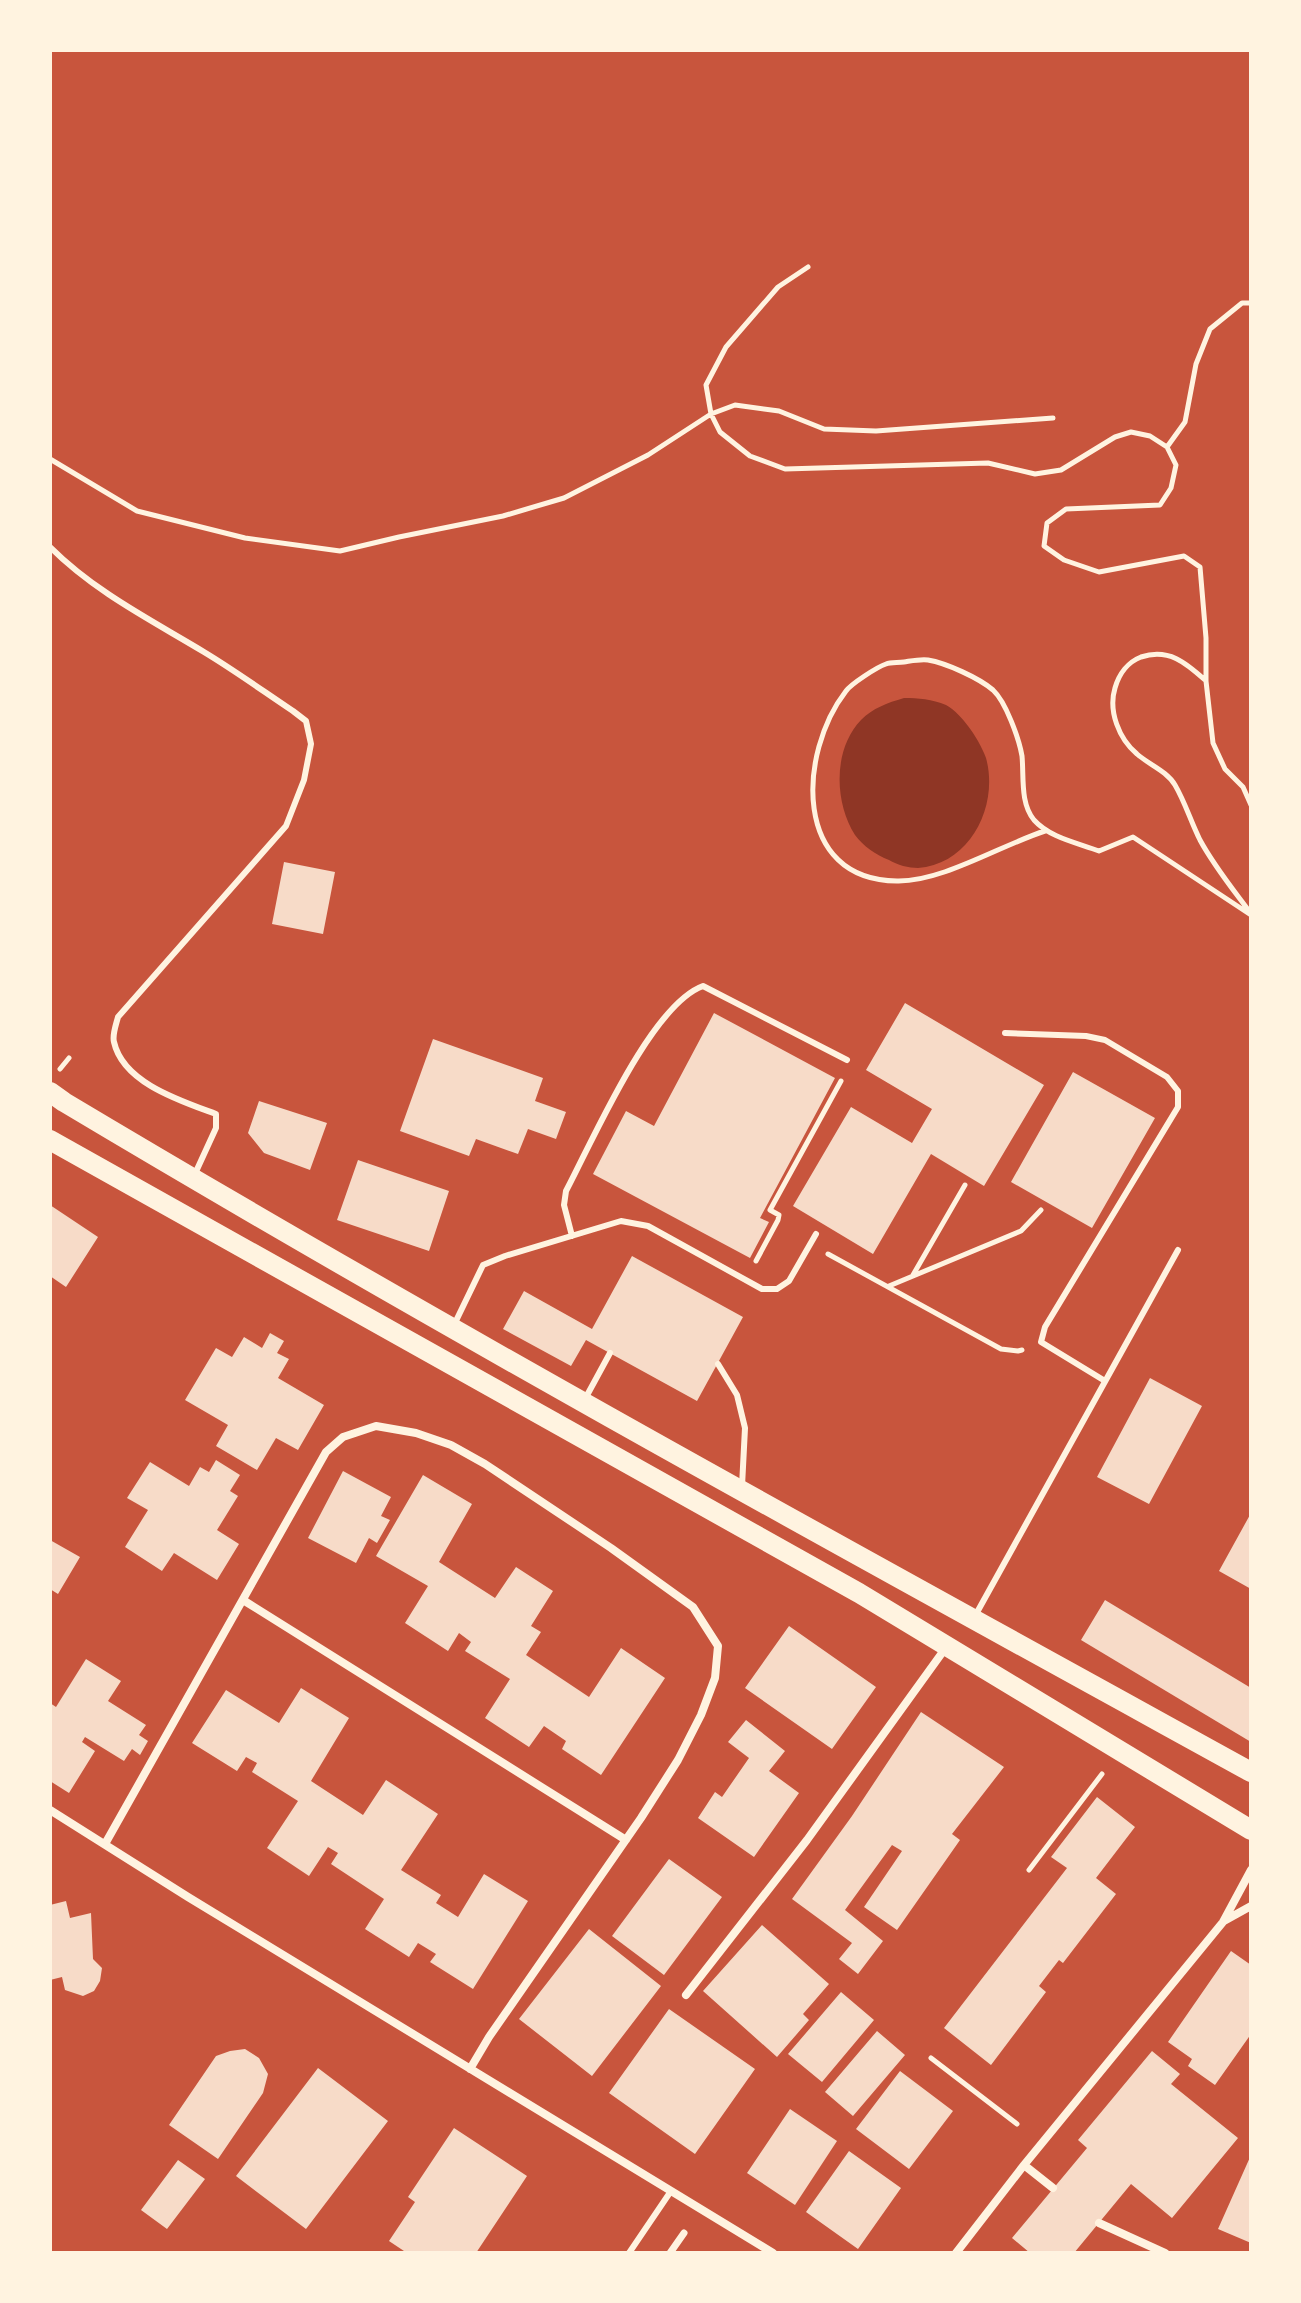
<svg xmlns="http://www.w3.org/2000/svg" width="1301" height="2303" viewBox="0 0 1301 2303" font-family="'PT Sans',sans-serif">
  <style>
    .water { fill: #8f3625 }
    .building { fill: #f7dbc8 }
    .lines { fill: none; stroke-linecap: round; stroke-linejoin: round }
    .path { stroke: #fff3e0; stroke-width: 5 }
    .service { stroke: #fff3e0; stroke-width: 6 }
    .pedestrian { stroke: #fff3e0; stroke-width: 7 }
    .minor { stroke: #fff3e0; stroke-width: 8 }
    .primary { stroke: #fff3e0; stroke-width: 20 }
  </style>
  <rect width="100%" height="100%" fill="#c8553d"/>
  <path class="water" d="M904,698C918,698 932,699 946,705C955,710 962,718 968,726C975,735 982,747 986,758C999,805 971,864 918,868C909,868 897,865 889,860C876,855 863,846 855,835C834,802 833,749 861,720C873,708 887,703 904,698Z"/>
  <path class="building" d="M284,862L335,872L323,934L272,924Z
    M905,1003L1044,1085L984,1186L931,1154L873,1254L793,1206L851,1107L912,1143L932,1109L866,1070Z
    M714,1013L835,1078L760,1218L769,1222L750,1258L593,1174L626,1111L654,1126Z
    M433,1039L543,1078L535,1101L566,1112L556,1139L528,1129L518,1154L476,1139L469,1156L400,1131Z
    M1073,1072L1155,1118L1092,1228L1011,1182Z
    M259,1101L327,1123L310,1170L264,1153L248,1133Z
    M358,1160L449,1191L429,1251L337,1220Z
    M50,1205L98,1237L66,1287L50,1276Z
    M632,1256L743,1317L697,1401L586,1340L571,1366L503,1329L524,1291L592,1329Z
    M270,1333L284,1341L277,1353L289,1359L278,1378L324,1405L298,1450L276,1438L257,1470L216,1446L228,1425L185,1400L216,1348L232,1357L244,1337L262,1348Z
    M1150,1378L1202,1406L1149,1504L1097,1477Z
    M216,1460L240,1475L230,1491L238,1496L217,1530L239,1544L217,1580L174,1553L162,1571L125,1547L148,1510L127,1498L150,1462L189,1486L200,1467L209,1472Z
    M343,1471L391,1497L381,1516L390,1520L377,1543L369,1538L356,1563L308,1538Z
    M423,1475L472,1504L439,1562L495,1598L516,1567L553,1591L531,1626L541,1632L526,1655L589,1697L621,1648L665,1678L601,1775L562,1749L566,1741L544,1726L529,1747L485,1718L510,1679L465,1651L471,1642L459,1633L448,1651L405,1623L428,1586L376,1556Z
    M1251,1513V1589L1219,1571Z
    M50,1540L80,1557L58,1594L50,1589Z
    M1105,1600L1251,1688V1742L1081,1640Z
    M789,1626L876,1687L832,1749L745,1688Z
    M86,1659L121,1681L108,1701L146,1725L139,1735L148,1741L140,1755L132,1749L124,1761L85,1737L82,1742L95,1751L69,1793L50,1781V1703L56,1707Z
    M301,1688L349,1718L311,1781L363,1815L386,1780L438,1814L401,1870L441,1895L436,1903L458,1917L484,1874L528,1901L473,1989L430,1962L436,1954L418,1943L409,1957L365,1929L384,1899L331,1864L338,1853L328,1847L309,1876L267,1848L298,1801L252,1772L257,1763L246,1757L237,1771L192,1743L226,1690L279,1723Z
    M921,1712L1004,1767L952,1834L960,1840L897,1930L864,1907L902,1851L892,1845L845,1910L883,1941L858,1974L839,1959L852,1943L792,1899L852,1816Z
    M746,1720L785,1751L769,1771L799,1793L754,1857L698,1818L715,1792L722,1797L749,1758L728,1742Z
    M1097,1797L1135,1827L1096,1878L1116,1894L1063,1963L1059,1960L1039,1986L1046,1992L991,2065L944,2028L1067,1868L1051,1857Z
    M669,1859L722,1897L664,1975L612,1936Z
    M66,1901L70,1918L91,1913L93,1959L102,1968L100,1981L94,1991L83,1996L65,1990L62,1977L50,1980V1905Z
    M762,1925L829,1984L803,2014L809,2020L777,2057L703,1991Z
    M589,1929L661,1986L592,2076L519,2019Z
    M1231,1951L1251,1965V2034L1215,2085L1188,2066L1192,2059L1168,2042Z
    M841,1992L874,2020L822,2082L788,2054Z
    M669,2009L755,2069L695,2154L609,2093Z
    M877,2031L905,2055L853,2116L825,2092Z
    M245,2049L259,2058L268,2074L263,2093L218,2159L169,2125L216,2056L230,2051Z
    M1152,2051L1180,2074L1171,2084L1238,2138L1172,2218L1131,2184L1074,2253H1030L1012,2238L1087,2148L1078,2140Z
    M318,2068L388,2121L306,2229L236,2176Z
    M900,2071L953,2111L909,2169L856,2129Z
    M790,2109L837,2141L795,2205L747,2173Z
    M454,2128L527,2176L476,2253H407L389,2241L415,2202L408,2197Z
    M849,2151L901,2188L858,2249L806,2212Z
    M1251,2155V2243L1218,2229Z
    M178,2160L205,2179L167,2229L141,2210Z"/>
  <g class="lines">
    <path class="path" d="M808,267L778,287L726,347L706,385L711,414L720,432L750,456L785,469L988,463L1035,474L1061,470L1115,437L1131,432L1150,436L1167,447L1176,465L1171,488L1160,505L1066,509L1047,523L1044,546L1064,560L1099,572L1184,556L1200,567L1206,638V681L1213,743L1225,769L1243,787L1251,805
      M1167,447L1185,422L1196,364L1210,329L1242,303H1251
      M50,459L137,511L245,538L340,551L399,537L503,516L564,498L648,455L711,414L735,405L779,411L824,429L876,431L1053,418
      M1205,680C1186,663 1169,648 1141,657C1128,662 1119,674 1115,688C1108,711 1119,739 1137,754C1148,764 1167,771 1175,785C1185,802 1191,822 1200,840C1214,866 1232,888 1249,911
      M1045,831C1001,845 942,882 897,881C792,880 798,753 846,691C851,684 877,667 886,664C891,662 898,663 904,662C911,661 920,659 928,660C946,663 979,678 993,690C1006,702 1019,739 1022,756C1024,777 1020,803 1034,820C1050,838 1078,843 1099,851L1133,837L1251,915
      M60,1069L69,1058
      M828,1254L1001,1349L1018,1351L1022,1350
      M756,1261L778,1220L779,1215L770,1210L841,1081
      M913,1275L965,1185
      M889,1286L1021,1231L1041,1210
      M1029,1870L1102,1774
      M931,2058L1017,2124"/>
    <path class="service" d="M50,547C95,592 151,620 204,652C234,670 263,691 293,711L306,721L311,744L304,780L286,826L118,1017C116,1025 112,1035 114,1042C123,1083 181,1101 216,1114V1128L194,1176
      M1005,1033L1086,1036L1105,1040L1167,1077L1178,1091V1107L1045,1327L1041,1342L1105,1381
      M572,1236L564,1205L566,1191C593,1140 651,1005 703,986L847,1060
      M454,1325L483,1265L505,1256L621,1221L648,1226L762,1289H777L789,1281L816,1234
      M718,1364L737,1395L745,1428L742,1486
      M585,1399L610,1353
      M975,1616L1178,1250
      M629,2253L671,2191"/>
    <path class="pedestrian" d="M670,2253L684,2233"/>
    <path class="minor" d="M243,1600L626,1840
      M50,1810L188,1897L773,2253
      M105,1844L326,1452L343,1437L376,1426L416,1433L451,1445L485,1464L611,1548L693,1607L718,1646L715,1678L701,1715L678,1760L641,1818L489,2037L470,2069
      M1224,1921L1251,1906
      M686,1995L807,1840L947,1646
      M1024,2165L1053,2188
      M1099,2223L1165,2253
      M956,2253L1024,2165L1223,1922L1251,1870"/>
    <path class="primary" d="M50,1092L64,1102C454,1335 853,1553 1251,1772
      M50,1140L859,1593L1251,1830"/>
  </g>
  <rect width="1301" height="2303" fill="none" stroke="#fff3e0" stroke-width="104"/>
</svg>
